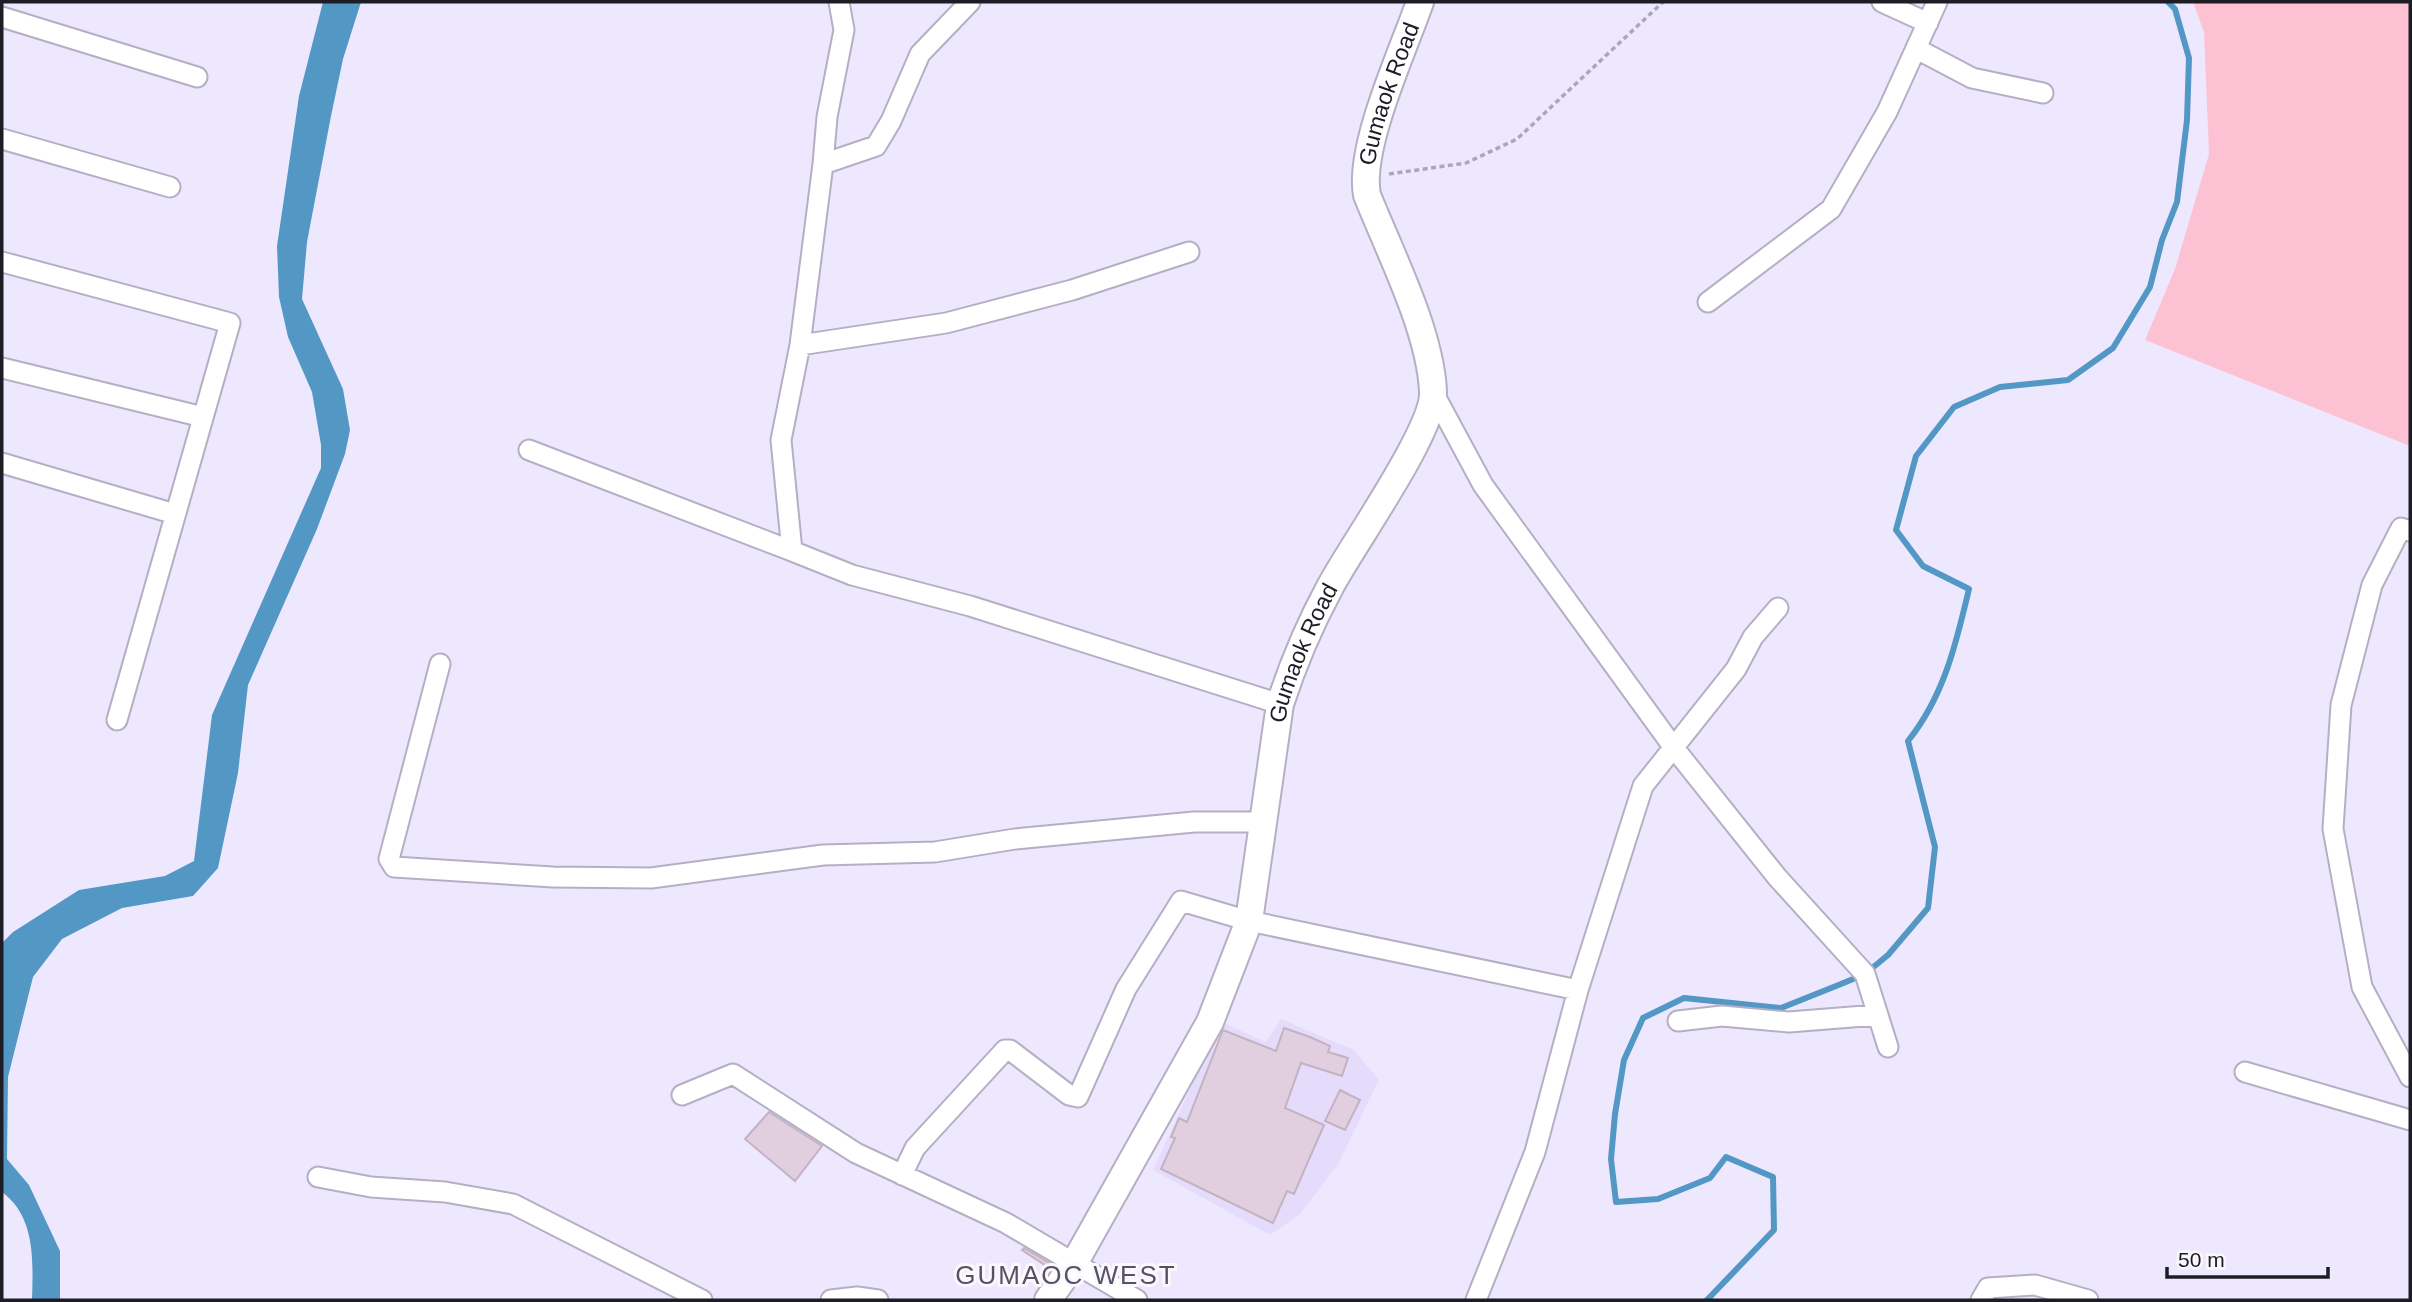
<svg xmlns="http://www.w3.org/2000/svg" width="2412" height="1302" viewBox="0 0 2412 1302" font-family="Helvetica,sans-serif">
  <style>
    .built { fill: #e4dcfa }
    .green { fill: #fcc2d4 }
    .water { fill: #5398c4 }
    .lines { fill: none; stroke-linecap: round; stroke-linejoin: round }
    .stream { stroke: #5398c4; stroke-width: 6 }
    .building { fill: #e1cfe0; stroke: #c4b2c3; stroke-width: 2 }
    .street-casing { stroke: #b5afc4; stroke-width: 23 }
    .secondary-casing { stroke: #b5afc4; stroke-width: 30 }
    .path { stroke: #aba7b9; stroke-width: 3.5; stroke-dasharray: 5 3.5; stroke-linecap: butt }
    .street { stroke: #fff; stroke-width: 19 }
    .secondary { stroke: #fff; stroke-width: 26 }
    .labels { text-anchor: middle; stroke-width: 6; stroke-linejoin: round; paint-order: stroke }
    .street-label { font-size: 23px; fill: #1e1c24; stroke: #faf8fd }
    .quarter-label { font-size: 26px; letter-spacing: 2px; fill: #565164; stroke: #faf8fd }
  </style>
  <rect width="100%" height="100%" fill="#eee8ff"/>
  <path class="built" d="M1281,1019L1354,1050L1379,1080L1338,1164L1300,1214L1270,1235L1153,1170L1221,1022L1266,1042Z"/>
  <path class="green" d="M2193,2H2410V446L2145,340L2175,269L2209,154L2204,32Z"/>
  <path class="water" d="M323,2H361L343,59L331,116L307,242L302,299L343,389L350,430L345,454L317,529L248,685L238,773L218,868L193,896L122,908L62,939L33,977L8,1077L7,1159L29,1185L60,1251V1300H32C33,1262 36,1217 2,1192V943L13,932L79,890L165,876L194,861L212,715L321,468V445L312,392L288,337L279,297L277,246L299,96Z"/>
  <g class="lines">
    <path class="stream" d="M1707,1300L1774,1230L1773,1177L1726,1157L1710,1178L1658,1199L1616,1202L1611,1159L1615,1114L1624,1060L1643,1018L1684,998L1781,1008L1841,984L1865,974L1888,955L1928,908L1935,847L1908,741C1944,696 1956,644 1969,589L1923,566L1896,530L1916,456L1954,407L2000,387L2068,380L2113,348L2150,287L2162,240L2177,202L2187,120L2189,58L2175,9L2168,2"/>
  </g>
  <path class="building" d="M1284,1028L1310,1037L1330,1046L1328,1052L1348,1058L1342,1076L1301,1063L1285,1108L1324,1125L1294,1194L1287,1191L1273,1223L1161,1169L1175,1138L1171,1137L1179,1118L1187,1122L1223,1030L1276,1051Z
    M1340,1090L1360,1100L1345,1130L1325,1121Z
    M769,1112L822,1146L795,1181L745,1139Z
    M1024,1248L1053,1265L1051,1269L1022,1250Z"/>
  <g class="lines">
    <defs>
      <path id="street" d="M970,2L920,54L891,121L876,146L823,164L800,345L781,440L792,551L852,575L970,606L1280,704
        M1882,2L1928,23
        M2,17L197,77
        M1917,49L1972,78L2043,93
        M2,139L170,187
        M823,164L827,117L844,30L839,2
        M2,262L230,323L117,720
        M1708,302L1831,209L1887,112L1937,2
        M800,345L946,323L1072,290L1189,252
        M2,368L203,417
        M1434,394L1483,485L1674,748L1777,877L1865,974L1888,1047
        M529,450L792,551
        M2,463L175,514
        M2410,531L2401,528L2372,585L2341,705L2333,829L2362,987L2410,1077
        M440,664L389,859L394,867L553,877L651,878L823,855L935,852L1015,839L1194,822H1265
        M1678,1021L1722,1016L1789,1022L1877,1015
        M2245,1072L2410,1120
        M682,1095L733,1074L856,1153L1006,1223L1137,1300
        M902,1175L915,1148L1005,1050H1010L1069,1095L1078,1097L1126,989L1181,901L1249,921L1578,990
        M318,1177L371,1187L445,1192L513,1204L702,1300
        M831,1300L857,1297L878,1300
        M1476,1300L1535,1152L1578,990L1643,786L1736,669L1753,637L1778,608
        M1981,1300L1988,1288L2035,1285L2088,1300"/>
      <g id="secondary">
        <path id="s1" d="M1048,1300L1075,1262L1210,1022L1249,921L1280,704C1293,664 1310,624 1330,587C1351,547 1436,428 1433,391C1430,330 1390,253 1367,195C1358,147 1403,51 1420,2"/>
      </g>
    </defs>
    <use href="#street" class="street-casing"/>
    <use href="#secondary" class="secondary-casing"/>
    <path class="path" d="M1389,174L1466,163L1517,139L1663,2"/>
    <use href="#street" class="street"/>
    <use href="#secondary" class="secondary"/>
  </g>
  <g class="labels">
    <g class="street-label">
      <text dy="8" stroke="none"><textPath href="#s1" startOffset="1312">Gumaok Road</textPath></text>
      <text dy="8" stroke="none"><textPath href="#s1" startOffset="705">Gumaok Road</textPath></text>
    </g>
    <g class="quarter-label">
      <text x="1066" y="1284">GUMAOC WEST</text>
    </g>
  </g>
  <rect width="2412" height="1302" fill="none" stroke="#1e1c24" stroke-width="7"/>
  <path d="M2167 1267v10h161v-10" fill="none" stroke="#1e1c24" stroke-width="3.5"/>
  <text x="2178" y="1267" font-size="21" fill="#1e1c24" stroke="#faf8fd" stroke-width="5" paint-order="stroke">50 m</text>
</svg>
